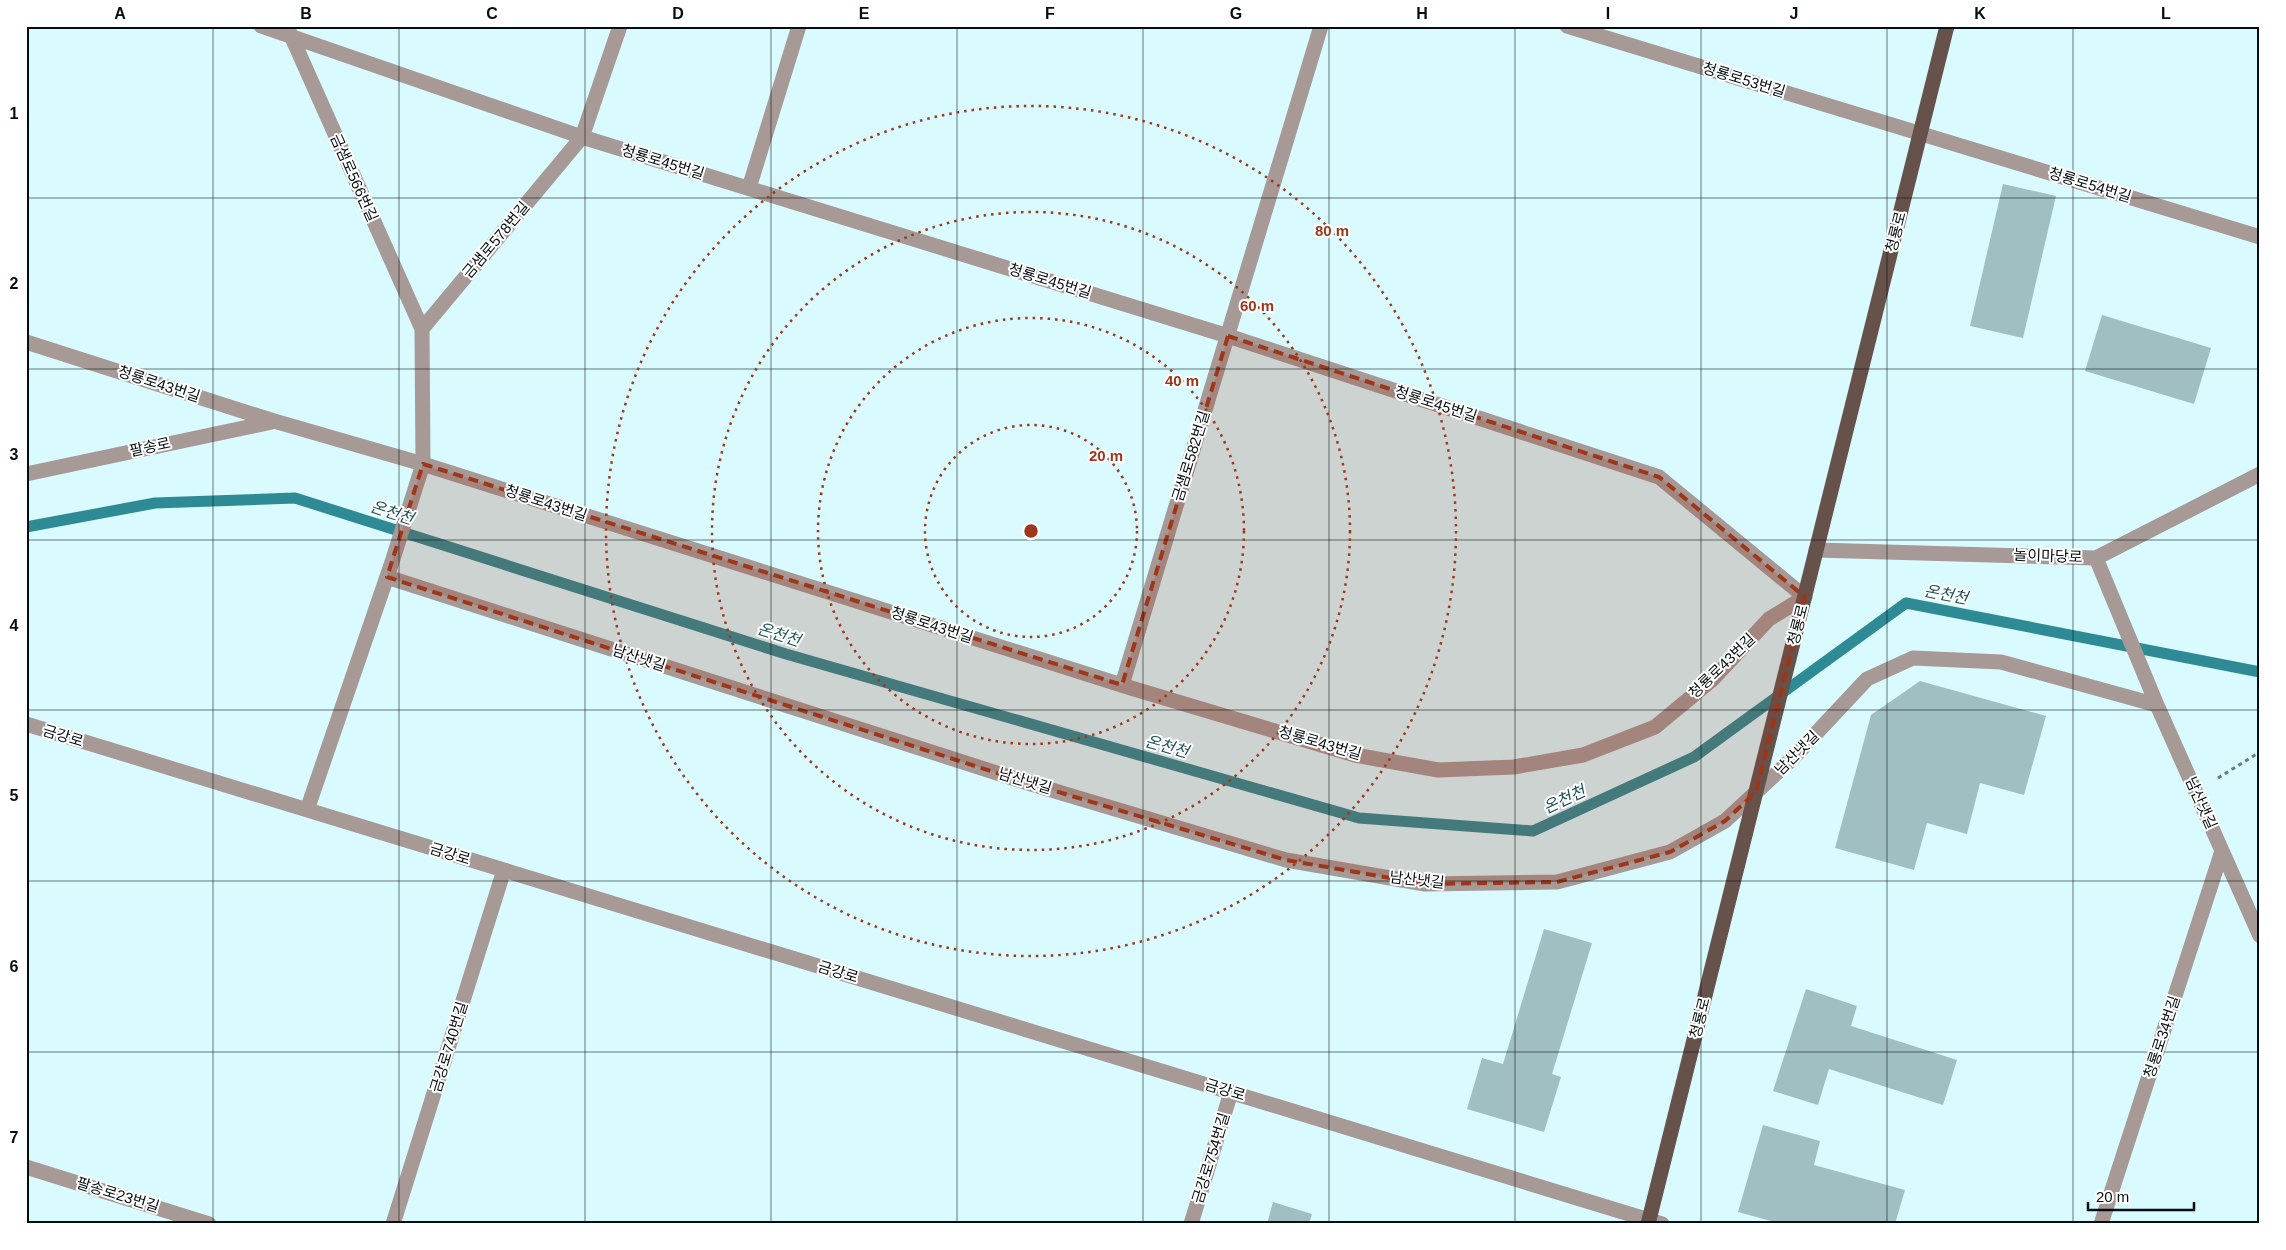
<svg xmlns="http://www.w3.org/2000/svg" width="2286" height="1250" viewBox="0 0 2286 1250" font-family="Helvetica,'Noto Sans KR',sans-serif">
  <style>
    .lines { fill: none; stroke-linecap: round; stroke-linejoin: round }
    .stream { stroke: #2e8b95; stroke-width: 11 }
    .building { fill: #9fbfc3 }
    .path { stroke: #687d80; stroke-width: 3; stroke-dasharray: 4 4; stroke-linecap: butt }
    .minor { stroke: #a69996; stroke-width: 15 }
    .major { stroke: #66514b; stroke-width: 15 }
    .marked { fill: #9e3619; fill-opacity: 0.2; stroke: #9e3619; stroke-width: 4; stroke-dasharray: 10 6; stroke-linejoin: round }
    .grid { fill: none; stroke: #040e10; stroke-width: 1; stroke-opacity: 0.55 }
    .ring { fill: none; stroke: #9e3619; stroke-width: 2.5; stroke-dasharray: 2.5 5 }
    .labels { text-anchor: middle; stroke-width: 4; stroke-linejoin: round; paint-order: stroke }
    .street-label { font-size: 15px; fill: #040e10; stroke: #fff }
    .water-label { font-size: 16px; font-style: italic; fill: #1d5258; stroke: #fff }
    .centre { fill: #9e3619; stroke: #fff; stroke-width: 2.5 }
    .ring-label { font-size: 15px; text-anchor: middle; font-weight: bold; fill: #9e3619; stroke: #fff; stroke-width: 4; stroke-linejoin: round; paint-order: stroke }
    .neatline { fill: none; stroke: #040e10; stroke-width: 2 }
    .grid-label { font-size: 16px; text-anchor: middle; font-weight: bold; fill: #040e10 }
  </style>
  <rect width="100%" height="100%" fill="#d9fafe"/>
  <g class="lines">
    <path class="stream" d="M26,527L155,503L295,498L786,654L1359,818L1533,831L1694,757L1906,603L2260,672"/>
  </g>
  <path class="building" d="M2003,184L2056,196L2023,338L1970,326Z
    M2102,315L2211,348L2194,404L2085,371Z
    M1920,681L2046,716L2024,795L1980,783L1967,834L1927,823L1914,870L1835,848L1871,715Z
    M1544,929L1592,943L1552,1074L1561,1077L1544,1132L1467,1109L1482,1058L1503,1064Z
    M1806,989L1857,1006L1851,1026L1957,1060L1943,1105L1829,1069L1818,1105L1773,1091Z
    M1763,1125L1820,1141L1814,1165L1905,1190L1895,1224H1782L1738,1212Z
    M1273,1202L1312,1214L1309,1224H1267Z"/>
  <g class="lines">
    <path class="path" d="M2218,778L2260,752"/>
    <path class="minor" d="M1567,26L2260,237
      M289,31L422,329
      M749,188L799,26
      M26,342L274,421L423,464L1131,688L1355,755L1438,770L1514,767L1583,755L1655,727L1713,679L1769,619L1805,597L1659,477L1228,336L582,137L261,26
      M26,474L272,422
      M1816,550L2096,558L2260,474
      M2096,558L2157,705L2260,936
      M387,577L1028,783L1286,860L1425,884L1557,882L1670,852L1725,821L1793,758L1867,679L1913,658L2001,662L2157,705
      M1122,685L1321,26
      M26,724L1662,1224
      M307,810L392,562L423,464L422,329L582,137L620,26
      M26,1167L209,1224
      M393,1224L504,870
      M1191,1224L1231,1092
      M2101,1224L2222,851"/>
    <path class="major" d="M1648,1224L1947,26"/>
  </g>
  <path class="marked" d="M1228,336L1659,477L1805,597L1756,792L1725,821L1670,852L1557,882L1425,884L1286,860L1028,783L387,577L423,464L1122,685Z"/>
  <path class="grid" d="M213,26V1224M399,26V1224M585,26V1224M771,26V1224M957,26V1224M1143,26V1224M1329,26V1224M1515,26V1224M1701,26V1224M1887,26V1224M2073,26V1224M26,198H2260M26,369H2260M26,540H2260M26,710H2260M26,881H2260M26,1052H2260"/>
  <g class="ring">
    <circle cx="1031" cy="531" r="106"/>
    <circle cx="1031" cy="531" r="213"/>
    <circle cx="1031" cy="531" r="319"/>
    <circle cx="1031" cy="531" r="425"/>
  </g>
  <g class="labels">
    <g class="street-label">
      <text transform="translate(1744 80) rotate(17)" y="5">청룡로53번길</text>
      <text transform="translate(663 162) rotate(17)" y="5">청룡로45번길</text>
      <text transform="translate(354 178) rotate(66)" y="5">금샘로566번길</text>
      <text transform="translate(2090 185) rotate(17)" y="5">청룡로54번길</text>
      <text transform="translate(1896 232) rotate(-76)" y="5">청룡로</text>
      <text transform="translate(496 240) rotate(-50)" y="5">금샘로578번길</text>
      <text transform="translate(1050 281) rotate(17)" y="5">청룡로45번길</text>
      <text transform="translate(159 384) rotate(18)" y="5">청룡로43번길</text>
      <text transform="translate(1436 404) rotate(18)" y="5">청룡로45번길</text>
      <text transform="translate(150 447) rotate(-12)" y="5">팔송로</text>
      <text transform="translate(1191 456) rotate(-73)" y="5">금샘로582번길</text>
      <text transform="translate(546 503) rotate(18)" y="5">청룡로43번길</text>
      <text transform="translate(2048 556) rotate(2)" y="5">놀이마당로</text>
      <text transform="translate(932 625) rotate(18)" y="5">청룡로43번길</text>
      <text transform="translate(1798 625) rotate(-76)" y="5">청룡로</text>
      <text transform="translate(639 658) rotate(18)" y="5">남산냇길</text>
      <text transform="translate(1722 666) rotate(-44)" y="5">청룡로43번길</text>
      <text transform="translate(63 736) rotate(17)" y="5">금강로</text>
      <text transform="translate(1320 743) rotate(16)" y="5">청룡로43번길</text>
      <text transform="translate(1797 753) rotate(-45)" y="5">남산냇길</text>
      <text transform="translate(1025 781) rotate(17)" y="5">남산냇길</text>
      <text transform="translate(2201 803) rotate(66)" y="5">남산냇길</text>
      <text transform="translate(450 854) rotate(17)" y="5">금강로</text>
      <text transform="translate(1417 880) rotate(6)" y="5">남산냇길</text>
      <text transform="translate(838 972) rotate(17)" y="5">금강로</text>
      <text transform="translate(1700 1018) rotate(-76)" y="5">청룡로</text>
      <text transform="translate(2162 1037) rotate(-72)" y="5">청룡로34번길</text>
      <text transform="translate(449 1047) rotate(-73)" y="5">금강로740번길</text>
      <text transform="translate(1225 1090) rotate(17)" y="5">금강로</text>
      <text transform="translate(1211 1158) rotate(-73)" y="5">금강로754번길</text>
      <text transform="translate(118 1195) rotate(17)" y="5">팔송로23번길</text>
    </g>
    <g class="water-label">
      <text transform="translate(392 512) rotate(18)" y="6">온천천</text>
      <text transform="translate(1946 594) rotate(11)" y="6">온천천</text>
      <text transform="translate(779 634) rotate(17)" y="6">온천천</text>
      <text transform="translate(1167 746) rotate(16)" y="6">온천천</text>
      <text transform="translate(1564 799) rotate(-25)" y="6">온천천</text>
    </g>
  </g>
  <circle cx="1031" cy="531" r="8" class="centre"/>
  <g class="ring-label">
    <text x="1332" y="236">80 m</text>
    <text x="1257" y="311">60 m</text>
    <text x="1182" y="386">40 m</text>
    <text x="1106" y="461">20 m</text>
  </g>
  <rect width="2286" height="1250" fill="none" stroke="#ffffff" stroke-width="55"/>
  <path d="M2088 1202v8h106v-8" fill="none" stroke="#040e10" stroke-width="2.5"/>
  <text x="2096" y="1202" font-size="15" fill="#040e10" stroke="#ffffff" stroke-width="4" paint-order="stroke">20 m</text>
  <rect x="28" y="28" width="2230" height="1194" class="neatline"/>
  <g class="grid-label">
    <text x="120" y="19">A</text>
    <text x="306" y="19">B</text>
    <text x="492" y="19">C</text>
    <text x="678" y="19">D</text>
    <text x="864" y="19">E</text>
    <text x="1050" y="19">F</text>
    <text x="1236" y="19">G</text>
    <text x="1422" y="19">H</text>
    <text x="1608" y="19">I</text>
    <text x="1794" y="19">J</text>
    <text x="1980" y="19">K</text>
    <text x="2166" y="19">L</text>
    <text x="14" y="119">1</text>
    <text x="14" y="289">2</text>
    <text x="14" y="460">3</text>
    <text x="14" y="631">4</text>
    <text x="14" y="801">5</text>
    <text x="14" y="972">6</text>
    <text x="14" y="1143">7</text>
  </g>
</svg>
